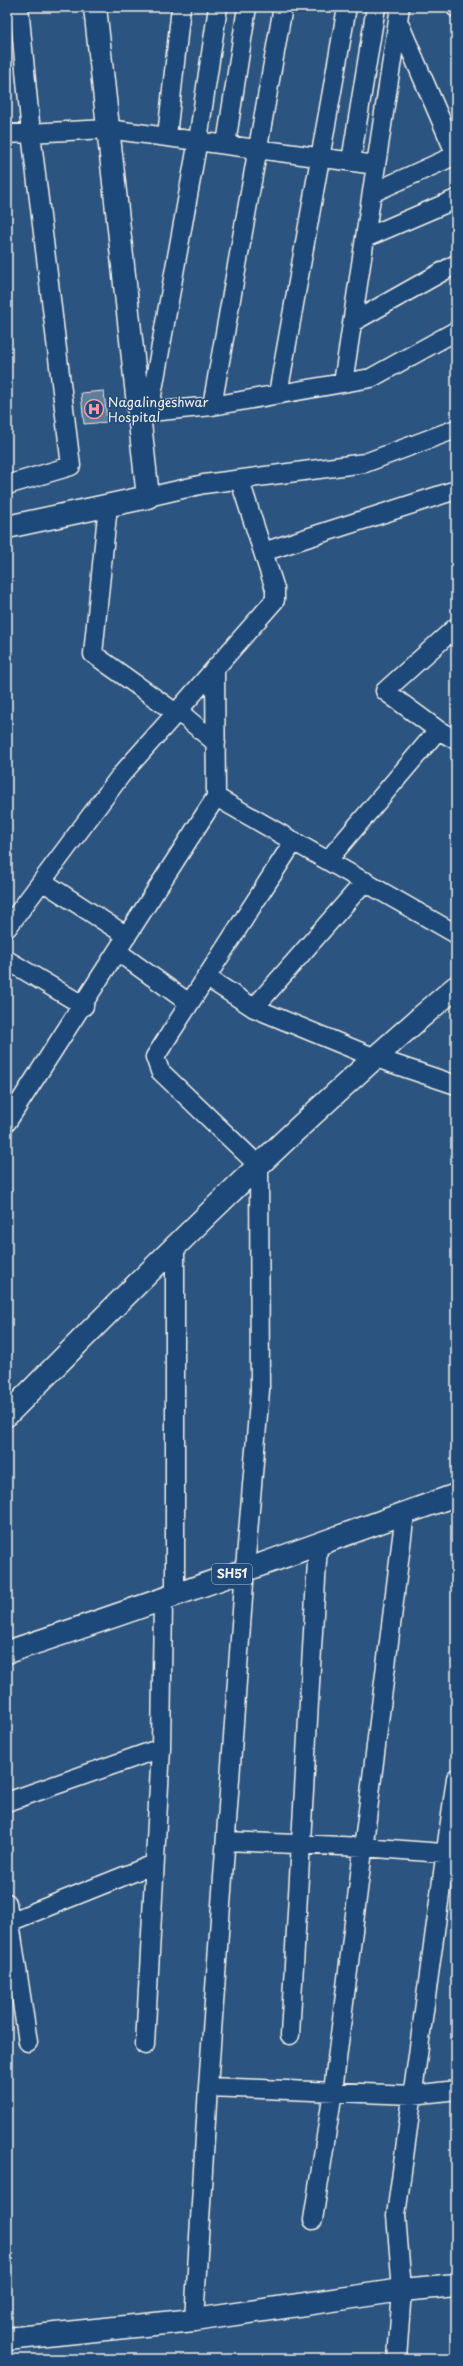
<svg xmlns="http://www.w3.org/2000/svg" width="463" height="2366" viewBox="0 0 463 2366" font-family="'Playpen Sans',sans-serif">
  <style>
    .building { fill: #5e7b9a; stroke: #f4f1e8 }
    .lines { fill: none; stroke-linecap: round; stroke-linejoin: round }
    .street-casing { stroke: #f4f1e8; stroke-width: 21 }
    .secondary-casing { stroke: #f4f1e8; stroke-width: 25 }
    .primary-casing { stroke: #f4f1e8; stroke-width: 25 }
    .street { stroke: #1f4a7a; stroke-width: 18 }
    .secondary { stroke: #1f4a7a; stroke-width: 22 }
    .primary { stroke: #1f4a7a; stroke-width: 22 }
    .labels { text-anchor: middle; stroke-width: 3; stroke-linejoin: round; paint-order: stroke }
    .shield { fill: #1f4a7a; stroke: #b4bfc7; stroke-width: 1 }
    .shield-label { font-size: 12px; font-weight: bold; fill: #f4f1e8 }
    .poi-label { font-size: 13px; fill: #f4f1e8; stroke: #1f4a7a; text-anchor: start }
  </style>
  <rect width="100%" height="100%" fill="#2c5481"/>
  <filter id="ink" filterUnits="userSpaceOnUse"><feTurbulence type="fractalNoise" baseFrequency=".025" numOctaves="2"/><feDisplacementMap in="SourceGraphic" scale="8" xChannelSelector="R" yChannelSelector="G"/><feConvolveMatrix kernelMatrix="1 2 1 2 8 2 1 2 1" color-interpolation-filters="sRGB"/></filter>
  <g filter="url(#ink)">
    <path class="building" d="M104,391L107,422L84,424L81,393Z"/>
    <g class="lines">
      <defs>
        <path id="street" d="M455,7L456,8
          M398,21L456,155
          M7,134L108,129L376,165
          M167,136L181,7
          M226,144L247,7
          M351,161L376,7
          M372,193L456,155
          M365,238L456,199
          M353,322L456,264
          M343,383L400,7
          M278,394L347,7
          M212,406L371,378L456,331
          M149,412L198,140L218,7
          M139,413L212,406L283,7
          M7,485L71,466L31,133L19,7
          M148,497L204,484L365,463L456,429
          M263,552L456,490
          M215,670L216,797
          M178,711L216,743
          M176,713L275,600V589L240,481
          M438,730L456,740
          M328,860L438,730L385,691L456,627
          M42,881L127,936
          M365,881L254,1008L373,1057L456,1085
          M7,928L121,775L176,713L93,654L108,505
          M118,952L189,1003
          M7,960L84,1006
          M206,977L254,1008
          M7,1122L216,797L456,934
          M175,1596V1244
          M7,1802L161,1748
          M226,1841L363,1847L456,1854
          M7,1903L28,2042
          M7,1923L154,1864
          M290,2035L318,1544
          M145,2045L161,1748L163,1601
          M208,2087L413,2095L456,2090
          M313,2220L333,2091L405,1513
          M194,2320L208,2087L245,1569L260,1390L259,1166L160,1071L155,1057L294,841
          M397,2359L402,2290L396,2215L456,1778"/>
        <path id="secondary" d="M7,527L148,497L95,7
          M7,1415C152,1268 298,1121 456,987
          M7,2339L194,2320L402,2290L456,2285"/>
        <path id="primary" d="M7,1652C158,1603 306,1548 456,1495"/>
      </defs>
      <use href="#street" class="street-casing"/>
      <use href="#secondary" class="secondary-casing"/>
      <use href="#primary" class="primary-casing"/>
      <use href="#street" class="street"/>
      <use href="#secondary" class="secondary"/>
      <use href="#primary" class="primary"/>
    </g>
  </g>
  <defs>
    <symbol id="hospital-ring" viewBox="-11 -11 22 22"><circle r="9.5" fill="#1f4a7a" stroke="#ff9aa2" stroke-width="1.5"/><path d="M-5-5h3v3.5h4V-5h3V5h-3V1.5h-4V5h-3Z" fill="#ff9aa2"/></symbol>
  </defs>
  <g fill-rule="evenodd">
    <use href="#hospital-ring" x="83" y="398" width="22" height="22"/>
  </g>
  <g class="labels">
    <rect class="shield" x="212" y="1564" width="40" height="20" rx="3"/>
    <g class="shield-label">
      <text x="232" y="1578">SH51</text>
    </g>
    <g class="poi-label">
      <text x="108" y="407">Nagalingeshwar<tspan x="108" dy="15">Hospital</tspan></text>
    </g>
  </g>
  <rect width="463" height="2366" fill="none" stroke="#1f4a7a" stroke-width="24"/>
  <rect x="12" y="12" width="439" height="2342" fill="none" stroke="#f4f1e8" stroke-width="1.5" filter="url(#ink)"/>
</svg>
